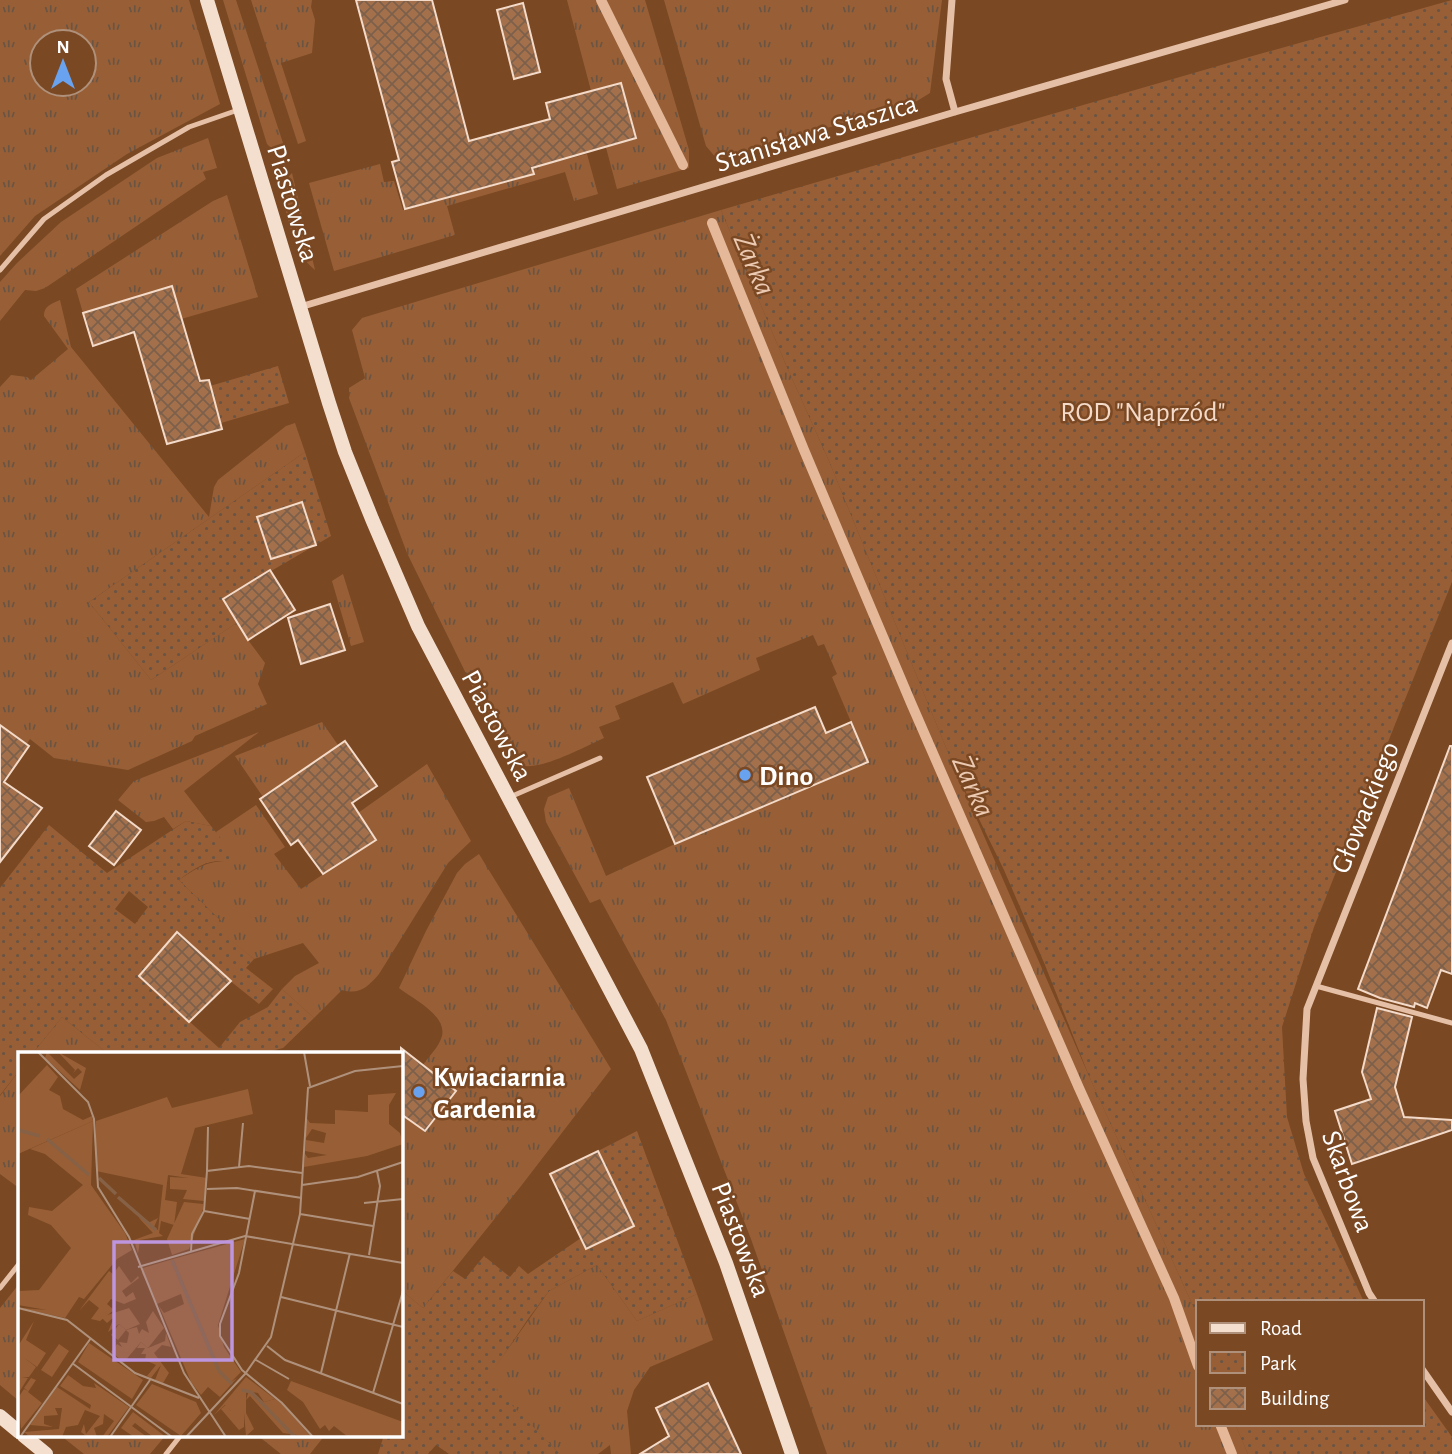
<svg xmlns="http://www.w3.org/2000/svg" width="1452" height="1454" viewBox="0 0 1452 1454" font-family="'Alegreya Sans',sans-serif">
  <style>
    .grass { fill: url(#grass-tufts); fill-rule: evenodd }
    .park { fill: url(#park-dots); fill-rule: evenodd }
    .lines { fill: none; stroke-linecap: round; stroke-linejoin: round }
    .stream { stroke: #e5b89a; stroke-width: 10 }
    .building { fill: url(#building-cross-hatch); stroke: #f4dac8; stroke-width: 2 }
    .lane { stroke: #e5c0a6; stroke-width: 5 }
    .street { stroke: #e5c0a6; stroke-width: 7 }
    .secondary { stroke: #f4dfcf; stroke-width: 14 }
    .poi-dot { fill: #69a2ef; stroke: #7a4823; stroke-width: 2.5 }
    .labels { text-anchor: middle; stroke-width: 5; stroke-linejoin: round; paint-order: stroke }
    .street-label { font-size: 28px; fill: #fff; stroke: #7a4823 }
    .park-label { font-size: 28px; fill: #f4dac8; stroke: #7a4823 }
    .poi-label { font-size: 28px; font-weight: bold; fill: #fff; stroke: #7a4823; text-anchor: start }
    .water-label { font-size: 30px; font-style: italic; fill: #ecc9b1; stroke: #7a4823 }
    .inset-river { fill: none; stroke: #866146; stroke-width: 3.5 }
    .inset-road { fill: none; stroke: #af917b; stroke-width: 2 }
    .view { fill: #bd96df; fill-opacity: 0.15; stroke: #bd96df; stroke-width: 3.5 }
    .inset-edge { fill: none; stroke: #fff; stroke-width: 3.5 }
  </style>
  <defs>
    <pattern id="grass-tufts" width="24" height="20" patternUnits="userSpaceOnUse" patternTransform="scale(1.75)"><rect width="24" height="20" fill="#985f36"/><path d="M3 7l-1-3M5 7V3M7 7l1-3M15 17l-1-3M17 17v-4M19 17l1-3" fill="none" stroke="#6a5443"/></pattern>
    <pattern id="park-dots" width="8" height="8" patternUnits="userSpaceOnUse" patternTransform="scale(1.75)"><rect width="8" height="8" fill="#985f36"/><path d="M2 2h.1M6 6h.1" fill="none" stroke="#6a5443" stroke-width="1.8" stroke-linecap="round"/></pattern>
    <pattern id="building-cross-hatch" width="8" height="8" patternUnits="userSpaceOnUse" patternTransform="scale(1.75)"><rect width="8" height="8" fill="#a3704b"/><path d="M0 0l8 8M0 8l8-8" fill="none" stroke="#7c604b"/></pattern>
  </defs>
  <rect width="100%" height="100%" fill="#7a4823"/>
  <path class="grass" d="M0,0H189L220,104L127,154L35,216L0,256ZM42,42H84V84H42Z
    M223,0H236L284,146C277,149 272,150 267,144Z
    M251,0H312L311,7L315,20L312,53L281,63L306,141L298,144Z
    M567,0H645L689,150V168L617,189Z
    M664,0H942L930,93L912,104L717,159L706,146Z
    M208,138L217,168L203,172L206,179L45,288L36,291L25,290L0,321V282L17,263L61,222L157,158Z
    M587,154L598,194L574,201L565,172L447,206L455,235L334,271L309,183L380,164L384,182L394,181L403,210L534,174L532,168Z
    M292,173L315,270C294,254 289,221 282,197C280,186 284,181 292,173Z
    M227,195L258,297L181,319L172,286L83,313L76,289L213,201Z
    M721,210L786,365L829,461L956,772L1089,1076L1198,1317V1424H1235L1248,1454H827L751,1239L666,1020L600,899L590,903L546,822L544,809L548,797L569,788L606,876L675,844L868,762L832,677L837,674L824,644L818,646L813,635L756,658L760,670L683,704L673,682L615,706L620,719L599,727L604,738C588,745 532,776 518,763C513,759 511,749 508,743L501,745L407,553L349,398V388L365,378L352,330L362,318Z
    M60,300L71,347L209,517L214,487L218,480L286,426L295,423L305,452L89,602L151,680L238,622L248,640L265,663L258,684L267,704L195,736L192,741L128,770L54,758L30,739L26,745L0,725V387L11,375L27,377L31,380L68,349L44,316C44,306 51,304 60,300Z
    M343,574L364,642L351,646L332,581Z
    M322,722L338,745L263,797L235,756Z
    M259,732L184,791L211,826L186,821L173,829L164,817L154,821L146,822L118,800L134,781Z
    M427,764L471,841L448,863L379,974C368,987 359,995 342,990L314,1018L282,989L295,976L319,963L303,943L254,959L215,928L221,921L179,880C197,868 206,861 229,861L216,832L256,805L285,847L274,854L301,889L375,840L358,813Z
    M479,854L611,1069L521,1186L423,1308L401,1290V1114L425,1131L456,1091L423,1065C429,1056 439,1047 442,1036C447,1015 413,999 399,988L426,931L457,873L465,864Z
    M62,1017L107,1053H33Z
    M19,1071V1188L0,1174V1096Z
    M597,1265L637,1321L697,1294L713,1340L650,1367L634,1390L627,1411L631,1454H611L610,1445L598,1454H560L486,1380L549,1291Z
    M19,1284V1401L0,1385V1308Z
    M60,1435H166L150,1454H84Z
    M257,1435H325L310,1454H281Z"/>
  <path class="park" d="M1452,0V582L1314,927L1282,1027L1287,1117L1304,1174L1364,1302H1198V1317L1089,1076L1045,965L1004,870L956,772L829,461L786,365L721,210L1242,59Z
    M278,366L289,403L221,423L210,386Z
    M305,452L331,536L223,599L238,622L151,680L89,602Z
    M186,821L211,826L242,865C215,856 201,863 179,880L221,921L216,928L254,959L246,968L273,989L259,1004L229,980L225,987L190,1022L219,1048L240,1022L268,1007L282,989L314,1018L283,1048L263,1053H107L62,1017L33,1053H19V1071L0,1095V888L49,825L107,873ZM129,891L148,907L135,924L115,909Z
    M637,1131L697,1294L637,1321L597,1265L549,1291L528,1319L487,1380L560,1454H449L436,1445L428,1454H378L384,1435H401V1290L423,1308L453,1271L465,1279L484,1256L510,1277L519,1266L528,1274L581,1238L587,1249L634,1226L598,1151Z
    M1422,1395L1452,1437V1454H1248L1235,1424H1422Z"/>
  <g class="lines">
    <path class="stream" d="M601,0L683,165
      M712,223L804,450L911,703L1079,1088L1174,1298L1198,1366
      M1220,1424L1232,1454"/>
  </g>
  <path class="building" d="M356,0H432L469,141L550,119L546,103L621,83L636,138L532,168L534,174L405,209L392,162L399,160Z
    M523,3L540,72L514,79L497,10Z
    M172,286L200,381L209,380L222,429L167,444L134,332L93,346L83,313Z
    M302,502L316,545L271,559L257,517Z
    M270,570L295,610L248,640L223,599Z
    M330,604L345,650L301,664L288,618Z
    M815,707L826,733L851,722L868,762L675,844L647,777Z
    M0,725L29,746L4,782L42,808L0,862Z
    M345,741L377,786L352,803L376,840L323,874L298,840L291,845L260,799Z
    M1450,746H1452V974L1441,970L1427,1008L1415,1003L1414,1007L1380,998L1358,989Z
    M116,811L141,830L114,865L89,846Z
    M177,932L231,981L189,1022L139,976Z
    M1377,1008L1412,1017L1395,1087L1404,1117L1452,1120V1130L1352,1164L1335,1111L1371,1099L1362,1072Z
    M401,1048L456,1091L425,1131L401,1114Z
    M598,1151L634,1226L586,1249L550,1174Z
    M708,1383L741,1454H640L669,1436L656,1408Z"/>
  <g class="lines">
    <path class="lane" d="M0,270L44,219L106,175L189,127L238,110
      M510,797L600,758
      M1316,986L1452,1023
      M0,1288L19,1264
      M166,1454L181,1435"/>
    <path class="street" d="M952,0L946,79L955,112
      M300,307L955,112L1345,0
      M1375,1302L1369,1293L1313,1158L1306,1121L1303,1079L1307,1009L1452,643
      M1422,1369L1452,1412"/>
    <path class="secondary" d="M207,0L329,403L345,452L372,519L418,626L641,1049L726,1263L792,1454
      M0,1416L19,1432
      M23,1435L46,1454"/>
  </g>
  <g class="poi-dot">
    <circle cx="745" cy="775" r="7"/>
    <circle cx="419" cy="1092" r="7"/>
  </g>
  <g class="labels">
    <g class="street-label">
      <text transform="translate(816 132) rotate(-17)" y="10">Stanisława Staszica</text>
      <text transform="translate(294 203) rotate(73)" y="10">Piastowska</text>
      <text transform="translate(498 725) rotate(62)" y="10">Piastowska</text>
      <text transform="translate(1364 807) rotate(-68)" y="10">Głowackiego</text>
      <text transform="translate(1349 1181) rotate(70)" y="10">Skarbowa</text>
      <text transform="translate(742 1239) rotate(69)" y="10">Piastowska</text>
    </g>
    <g class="park-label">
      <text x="1143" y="421">ROD "Naprzód"</text>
    </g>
    <g class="poi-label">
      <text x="759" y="785">Dino</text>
      <text x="433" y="1086">Kwiaciarnia<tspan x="433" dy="32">Gardenia</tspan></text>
    </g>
    <g class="water-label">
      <text transform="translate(755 264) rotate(67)" y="10">Żarka</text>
      <text transform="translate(974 786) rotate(66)" y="10">Żarka</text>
    </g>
  </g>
  <g transform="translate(18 1052)">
    <rect width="385" height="385" fill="#7a4823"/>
    <path d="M29,0L56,27L64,20L60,16L55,21L57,18L40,0L68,16L62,38L27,6ZM230,37L235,62L177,76L163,122L189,126L186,149L165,147L169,138L152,137V125L171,126L150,123L147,148L159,150L156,173L143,169L141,181L145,184L122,188L120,202L116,188L135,181L121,166L132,170L140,166L136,175L140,178L145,133L78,119V69L149,45L154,56ZM378,41L371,53V72L382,81L385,92L349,104L286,115L287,102L290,106L309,103L287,99L288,88L306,91L308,81L294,77L288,86V65L292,71L317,72V58L350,60V43ZM75,69L73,133L107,181L114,198L99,207L66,247L61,245L47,266L3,256L29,258L0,253L1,239L21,238L53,196L33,173L10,163L11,155L34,159L65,133L27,102L12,97ZM166,150L185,152V157L171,197L154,203L149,187ZM155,207L203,321L213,330L219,326L202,345L190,335L183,343L173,330L141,254L146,261L166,252L163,242L139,252L124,221L125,216ZM101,214L113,231L120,224L121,226L104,239L108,245L115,240L118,247L106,252L93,247L89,252L96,258L82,269L73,267L81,256L71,248L61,259L91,219L95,222ZM135,259L146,276L130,296L123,290L106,310L93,300L99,292L104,295L101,290L109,291L111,281L108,278L100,288L93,283L101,272L108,278L119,275L121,282L124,277L131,281L128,270ZM16,269L8,288L28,301L19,315L5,305L18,315L11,325H4L10,326L0,342V294ZM50,323L65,334L78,336L76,331L111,355L89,385H84L96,369L86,362L85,372L76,376L79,385L68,384L63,380L66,372L68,382L82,364L67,358L60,373L48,375L44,385H12L6,380L41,377L44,356H37L40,363L26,364V372L35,375L12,373L39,335L72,357L73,353L42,334ZM228,325L257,347L246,350L240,341L228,339V361L236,377L228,384L226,361L213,359L207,353L196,363ZM13,326L18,328L10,340L24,351L3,377L0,346L6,337L10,339L6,336ZM115,360L123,366L148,385H135L117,371L114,374L129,385H116L103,376Z" fill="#985f36"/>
    <path d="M29,13L40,25L31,38L42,44L45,57L65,68L74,64L75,69L0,102V44ZM231,338L246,350L257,347L264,352L293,385L265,381L232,344L228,348Z" fill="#985f36"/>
    <path d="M227,187L200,273L206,295L223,320L213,330L203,321L155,207ZM111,256L122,272L108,278L101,272L90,280L96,265L89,271L83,265ZM148,281L153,295L144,293L136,301L151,321L145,331L137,328L143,313L133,326L129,324L138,313L127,308L128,302H123L127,296H119L123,290L130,296L147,289ZM71,291L125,328L114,347L60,310ZM273,329L385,370V385H330L316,374L311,379L307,373L302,377L285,350L269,338ZM134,332L178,350L183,361L163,384L118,353ZM208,353L213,359L220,355L226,361V375L221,378L203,357Z" fill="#985f36"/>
    <path d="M41,292L51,299L34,325L23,318Z" fill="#985f36"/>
    <path class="inset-river" d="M0,78L22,84M29,87L71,123M81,126L98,142M100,145L138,178M154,208L201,319L214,332M224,338L233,340L277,385"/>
    <path class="inset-road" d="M20,0L70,50L76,67L80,135L111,185L166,321L208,385M286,0L292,34M221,115L225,71M189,119L190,75M284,133L340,125L385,110M189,137L219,136L284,146M237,139L221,221L202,272V284L224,318L264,351L295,385M346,151L385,147M186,159L232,167M282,162L355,174M173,199L174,182L186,159L189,119L231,114L284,121M351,203L362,134L359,119M120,215L227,184L385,211M263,245L385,275M0,256L49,268L117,321L181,346M249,294L267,308L385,352M238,308L271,327M54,311L154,385M303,321L332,201M355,341L385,239M2,385L73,286M92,385L132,328M168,385L227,322L253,285L282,162L290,36L337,19L385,14"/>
    <path class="view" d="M96,190H214V308H96Z"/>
    <rect width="385" height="385" class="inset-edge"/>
  </g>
  <rect x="1196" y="1300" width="228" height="126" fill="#7a4823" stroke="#af917b" stroke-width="2"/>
  <rect x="1210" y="1323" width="35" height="10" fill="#f4dfcf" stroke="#af917b" stroke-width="2"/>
  <text x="1260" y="1335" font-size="21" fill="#ffffff">Road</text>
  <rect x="1210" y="1352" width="35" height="21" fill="url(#park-dots)" stroke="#af917b" stroke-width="2"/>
  <text x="1260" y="1370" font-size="21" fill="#ffffff">Park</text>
  <rect x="1210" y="1388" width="35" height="21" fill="url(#building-cross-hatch)" stroke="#af917b" stroke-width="2"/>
  <text x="1260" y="1405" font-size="21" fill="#ffffff">Building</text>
  <g transform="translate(63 63)"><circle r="33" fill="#7a4823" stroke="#af917b" stroke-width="2"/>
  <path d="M0-5L12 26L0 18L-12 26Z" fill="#69a2ef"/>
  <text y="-10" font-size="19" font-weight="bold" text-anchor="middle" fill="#ffffff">N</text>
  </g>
</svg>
